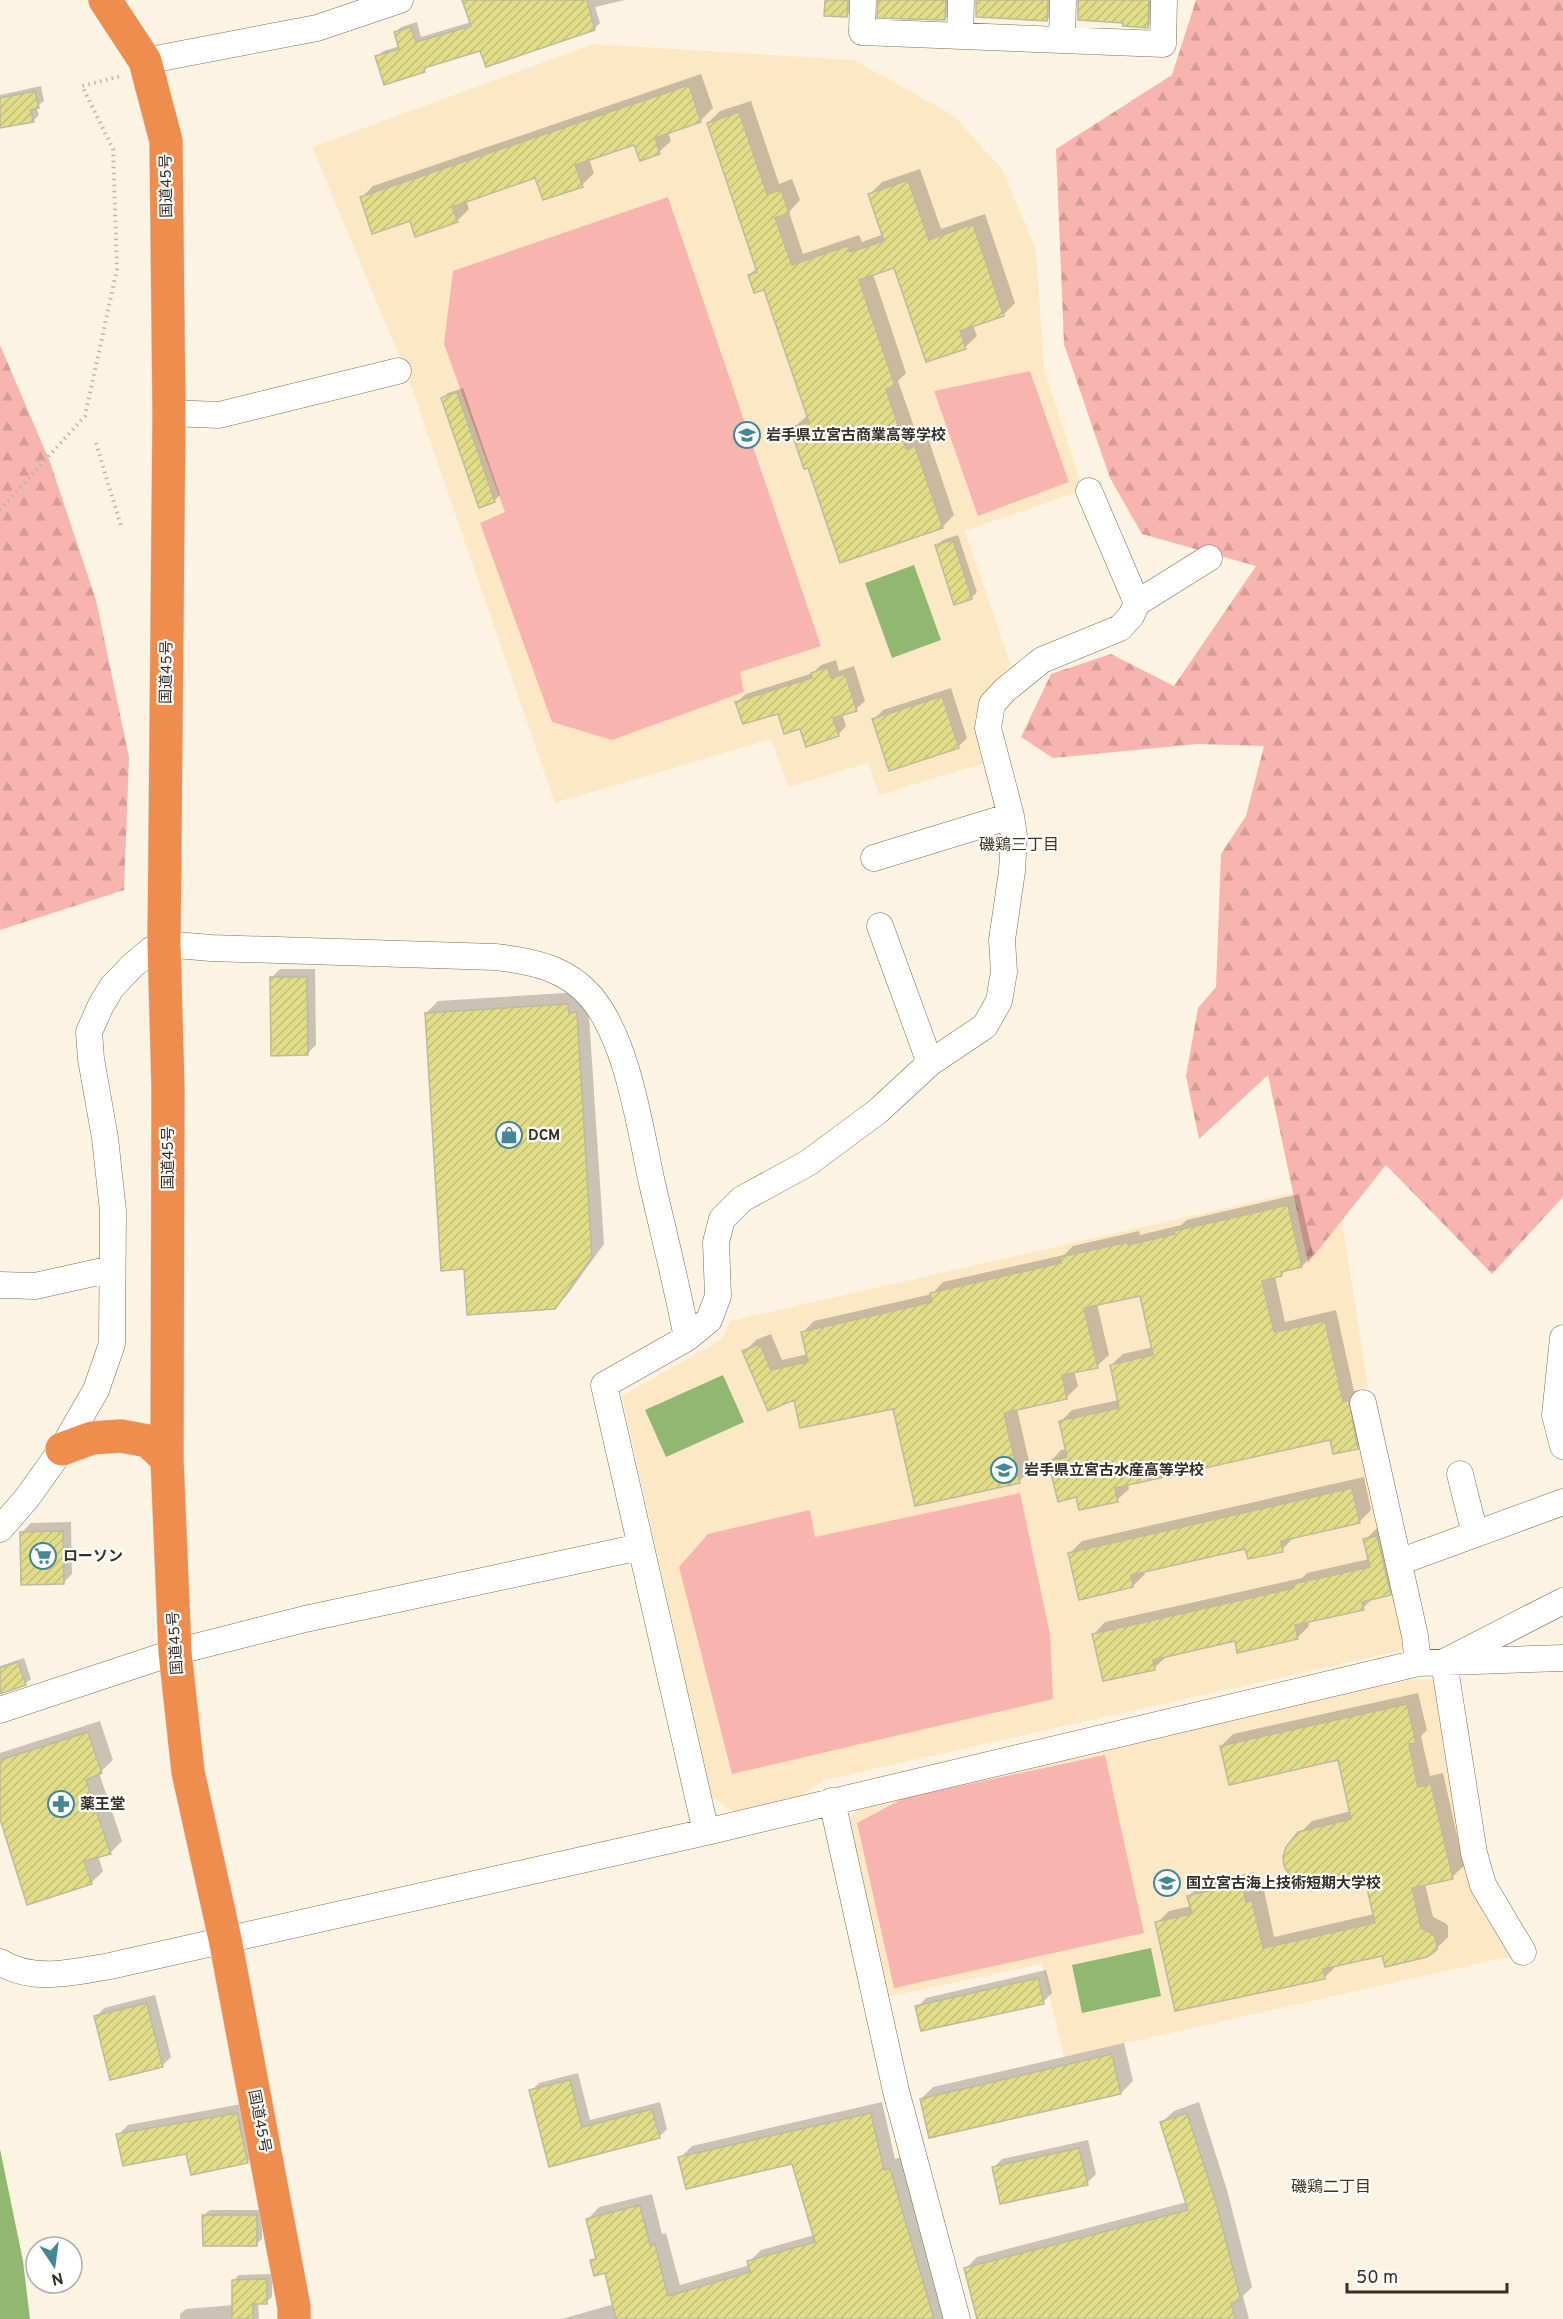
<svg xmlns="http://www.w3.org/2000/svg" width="1563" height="2319" viewBox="0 0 1563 2319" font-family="Overpass,'Noto Sans JP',sans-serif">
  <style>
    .built { fill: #fde8c6 }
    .green { fill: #f8b4ae }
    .forest { fill: url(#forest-firs) }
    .water { fill: #90b871 }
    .shadow { fill: #0003 }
    .building { fill: url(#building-hatch); stroke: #bcbb9e; stroke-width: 1.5 }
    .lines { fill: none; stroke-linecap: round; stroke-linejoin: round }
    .minor-casing { stroke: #7b6b54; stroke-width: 27 }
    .highway-casing { stroke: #dbdad8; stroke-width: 34 }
    .path { stroke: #beb5a7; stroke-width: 4; stroke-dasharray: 1.5 4.5; stroke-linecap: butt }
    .minor { stroke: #fff; stroke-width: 26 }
    .highway { stroke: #ef8d4f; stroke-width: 33 }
    .labels { text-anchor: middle; stroke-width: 4.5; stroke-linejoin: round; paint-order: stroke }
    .street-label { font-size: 15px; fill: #362f25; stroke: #fff }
    .poi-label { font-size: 15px; font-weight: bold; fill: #362f25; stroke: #fff; text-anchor: start }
    .neighbourhood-label { font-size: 16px; fill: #41331d; stroke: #fff }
  </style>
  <defs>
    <pattern id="forest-firs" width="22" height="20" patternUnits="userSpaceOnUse" patternTransform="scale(1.5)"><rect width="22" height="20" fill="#f8b4ae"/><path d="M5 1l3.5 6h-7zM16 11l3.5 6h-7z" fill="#d59b96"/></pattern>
    <pattern id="building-hatch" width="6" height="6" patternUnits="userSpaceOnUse" patternTransform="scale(1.5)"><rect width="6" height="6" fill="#e2dd88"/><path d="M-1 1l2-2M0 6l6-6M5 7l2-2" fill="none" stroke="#c2be75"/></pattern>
  </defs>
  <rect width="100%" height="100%" fill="#fdf3e3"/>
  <path class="built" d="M593,44L854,60L953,115L1002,169L1036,250L1044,369L1083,490L965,531L1010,663L975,717L985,763L879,795L868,763L788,787L771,739L555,803L409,380L312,147Z
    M1336,1183L1368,1387L1352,1391L1408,1634L1403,1650L825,1780L789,1803L739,1815L711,1797L622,1396L722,1339L730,1321Z
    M1428,1679L1441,1686L1467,1865L1520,1954L1064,2057L1042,1964L887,1997L847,1823L858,1808L918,1788L1409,1680Z"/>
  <path class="green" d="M668,197L821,646L740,672L744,692L612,740L552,722L480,523L505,512L444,344L453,271Z
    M1030,371L1069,482L978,516L934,391Z
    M1020,1493L1050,1634L1053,1699L732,1774L679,1567L708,1534L810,1510L815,1537Z
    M1105,1755L1144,1933L894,1988L857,1823L904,1798Z"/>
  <path class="forest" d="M1196,0H1563V1197L1492,1274L1386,1165L1308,1263L1268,1075L1199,1139L1186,1076L1198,1008L1216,987L1221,854L1246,816L1264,746L1197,744L1053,758L1021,737L1051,674L1111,654L1174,686L1256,566L1142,534L1110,478L1064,344L1056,149L1172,75Z
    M0,345L50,462L96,600L129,757L124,890L0,930Z"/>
  <path class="water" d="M914,565L941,640L892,658L865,583Z
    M723,1375L744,1422L666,1457L645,1410Z
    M1151,1948L1161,1996L1082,2013L1072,1965Z
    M0,2149L23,2261L30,2319H0Z"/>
  <path class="shadow" d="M463,0H625L595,7L600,23L594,29L481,49L430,65L424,71L377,57L383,51L400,46L395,33L401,27L417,22L421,37L471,22Z
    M827,0H854L853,10L847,16Z
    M878,0H952L951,13L945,19Z
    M976,0H1054L1053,14L1047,20Z
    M1078,0H1154L1153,21L1148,26L1125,21Z
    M701,74L713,108L701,120L668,132L671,141L659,152L635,143L589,159L594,173L582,185L536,176L466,200L469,209L457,221L411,219L361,198L373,186Z
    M41,86L44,101L36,107L39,115L33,121L0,127V95Z
    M751,101L779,184L792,179L800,200L789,212L803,254L859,235L862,242L884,234L870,194L882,182L920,169L941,229L985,214L1015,303L1003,315L973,325L977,336L965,347L895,266L873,274L906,373L898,381L918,438L927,435L954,515L942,527L809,466L792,429L808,415L765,288L749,275L758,267L708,123L720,111Z
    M463,388L500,495L494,501L442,398L448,393Z
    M958,535L977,592L971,598L937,546L943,540Z
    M836,660L839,671L854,666L865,701L856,709L842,714L846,726L838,735L801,727L779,712L737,702L746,694L813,673L821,665Z
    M951,688L967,738L958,747L874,719L883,710Z
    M280,969H315L316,1045L307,1054L271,978Z
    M580,992L588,1001L604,1244L567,1295L555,1308L465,1267L426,1013L438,1001Z
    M1299,1194L1313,1255L1302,1266L1287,1269L1281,1275L1275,1277L1285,1322L1336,1310L1354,1391L1360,1390L1369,1436L1357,1448L1331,1438L1128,1484L1129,1489L1117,1500L1077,1496L1050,1462L1061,1450L1067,1449L1060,1422L1072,1410L1119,1400L1111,1365L1123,1354L1153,1347L1141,1294L1097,1304L1109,1355L1097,1366L1074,1371L1078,1386L1066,1398L1017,1409L1031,1470L1019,1481L894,1407L795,1398L744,1352L756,1340L771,1334L782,1360L808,1354L803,1332L814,1321L932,1294L943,1282L1064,1255L1073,1246L1139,1231L1140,1235L1181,1225L1187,1220Z
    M1364,1477L1371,1510L1359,1522L1294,1537L1282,1550L1246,1547L1144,1570L1145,1574L1133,1586L1070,1553L1082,1541Z
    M71,1522L72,1574L63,1583L22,1532L31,1523Z
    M1389,1525L1402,1582L1390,1594L1374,1597L1363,1608L1308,1621L1309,1626L1298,1637L1236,1639L1166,1657L1154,1668L1094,1634L1105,1622L1302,1578L1307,1573L1369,1559L1365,1540L1377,1528Z
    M24,1658L31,1679L25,1684L0,1693V1666Z
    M1418,1693L1427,1730L1421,1736L1430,1776L1443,1773L1464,1866L1452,1877L1425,1884L1433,1917L1445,1923L1448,1926V1937L1436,1949L1383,1954L1336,1966L1324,1978L1157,1923L1169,1911L1191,1906L1189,1896L1201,1884L1254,1872L1258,1891L1264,1890L1274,1937L1374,1914L1366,1878L1300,1833L1312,1821L1351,1811L1339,1759L1221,1746L1233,1734Z
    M100,1721L113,1760L99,1773L122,1841L110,1853L98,1856L103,1871L91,1883L0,1814V1753Z
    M1046,1970L1052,1993L1043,2002L917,2007L926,1998Z
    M155,1995L171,2057L162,2066L96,2017L104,2008Z
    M1124,2043L1133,2081L1121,2093L921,2099L933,2087Z
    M578,2073L590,2120L660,2102L667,2129L659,2137L550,2166L531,2091L539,2083Z
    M882,2102L895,2159L901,2157L949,2319H562L614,2304L606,2272L592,2261L597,2255L588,2219L599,2207L652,2194L662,2234L666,2233L680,2285L750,2265L749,2262L761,2250L814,2235L793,2163L680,2158L692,2146Z
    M1199,2102L1227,2190L1252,2287L1243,2296L1249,2319H979L966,2268L977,2257L1187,2202L1162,2122L1174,2111Z
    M247,2103L257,2152L247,2162L187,2152L118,2135L128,2125Z
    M1088,2140L1096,2174L1087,2183L993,2168L1002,2159Z
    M210,2210H262V2239L256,2244L204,2215Z
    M272,2274V2297L266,2302H258L259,2319H180V2314L186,2309L234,2305V2280L239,2275Z"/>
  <path class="building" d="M462,0H587L595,30L486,67L480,51L424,68L425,72L384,85L375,56L399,49L394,32L411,27L416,42L471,26Z
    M825,0H848L847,17L824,16Z
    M878,0H946L945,20L877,18Z
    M976,0H1048L1047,21L976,17Z
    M1078,0H1149L1148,28L1123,26V23L1078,20Z
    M689,85L701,122L655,138L660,154L640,161L634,145L575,165L583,187L543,200L535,178L452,207L458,222L415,237L410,221L372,234L360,197Z
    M35,91L39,108L30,110L34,122L0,128V98Z
    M739,112L767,194L781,190L789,213L775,218L792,265L847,246L850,252L884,241L868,194L908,180L929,240L973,224L1004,316L960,331L966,349L926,362L894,268L859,280L895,386L886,389L906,449L915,446L943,528L840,563L808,468L804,469L790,428L809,422L764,290L754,293L748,275L757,272L707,123Z
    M457,392L495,502L479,508L441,398Z
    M953,540L972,599L954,605L935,545Z
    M827,667L831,678L845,674L857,711L833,718L839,736L806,747L800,729L784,734L778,714L743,724L735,702L812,678L811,673Z
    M942,696L959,748L889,771L872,719Z
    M270,977H307L308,1055L271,1056Z
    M568,1004L569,1013L577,1012L592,1257L555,1309L467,1315L464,1269L441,1271L425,1013Z
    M1288,1205L1302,1267L1281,1272L1282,1276L1262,1281L1274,1332L1325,1321L1343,1402L1349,1401L1358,1449L1333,1454L1330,1440L1115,1488L1118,1502L1079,1510L1076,1497L1058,1502L1048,1461L1067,1457L1059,1421L1119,1408L1110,1365L1153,1355L1140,1296L1084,1308L1098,1368L1062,1375L1067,1399L1004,1413L1020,1483L915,1506L893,1409L800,1428L794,1400L768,1411L742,1351L760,1344L771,1370L808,1362L801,1332L932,1302L930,1293L1061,1263L1060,1257L1128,1242V1245L1175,1234L1174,1231Z
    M1352,1488L1360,1523L1281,1541L1283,1552L1248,1559L1245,1549L1131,1575L1133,1587L1079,1600L1068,1553Z
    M63,1531L64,1584L21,1585L20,1532Z
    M1377,1536L1391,1595L1362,1602L1364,1610L1295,1625L1298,1639L1237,1653L1235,1641L1153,1660L1155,1670L1103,1681L1092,1634L1294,1588L1293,1584L1370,1567L1363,1539Z
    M18,1662L26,1685L0,1694V1668Z
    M1407,1704L1416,1743L1409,1744L1418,1787L1431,1784L1453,1879L1412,1888L1421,1928L1433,1934L1436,1939L1437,1950L1427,1957L1385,1967L1382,1956L1323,1969L1325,1979L1175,2011L1155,1922L1192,1914L1187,1896L1242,1883L1246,1902L1252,1901L1263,1948L1375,1923L1365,1880L1312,1891L1294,1883L1284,1866L1283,1857L1286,1847L1298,1832L1351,1819L1338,1760L1229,1785L1220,1746Z
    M88,1732L102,1773L86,1780L111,1854L84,1861L92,1884L27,1905L0,1819V1760Z
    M1038,1978L1044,2004L921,2031L915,2006Z
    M147,2003L163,2067L110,2080L94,2016Z
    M1112,2054L1121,2094L929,2138L920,2099Z
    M570,2080L582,2127L652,2109L660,2138L549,2167L529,2090Z
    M237,2113L248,2163L191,2175L186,2154L123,2166L116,2134Z
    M871,2113L884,2170L890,2168L934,2319H616L605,2273L594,2276L590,2260L596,2259L586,2219L640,2205L650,2245L655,2244L668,2296L750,2272L747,2261L815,2242L792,2164L686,2189L678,2157Z
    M1187,2113L1216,2202L1241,2300L1231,2303L1235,2319H977L964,2268L1188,2210L1160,2122Z
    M1079,2148L1088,2185L1000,2204L992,2167Z
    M202,2215H257V2246H203Z
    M267,2279V2304H253V2319H232V2280Z"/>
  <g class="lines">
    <defs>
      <path id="minor" d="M863,0L862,32L1163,44L1164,0
        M960,36L961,0
        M1062,40L1063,0
        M145,61L317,28L400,0
        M169,413L219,415L398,371
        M1089,491L1137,603
        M874,858L1011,816
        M880,926L930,1063
        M0,1285L35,1286L112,1269
        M687,1338L709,1320L718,1296L716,1242L722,1219L742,1199L808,1163L878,1111L930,1063L985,1026L999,1001L1004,972L1002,940L1012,871L1014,836L1011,816L988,728L992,704L1005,690L1042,660L1120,628L1131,616L1137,603L1209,558
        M1563,1338L1555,1415L1563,1446
        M1363,1403L1415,1636L1418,1663
        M1460,1474L1475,1534
        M0,1529L27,1498L62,1449L96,1390L112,1344L113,1211L105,1138L91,1059L89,1032L101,1005L112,987L132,966L151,950L164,944L211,948L495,957C532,961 567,968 592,998C628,1042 640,1128 652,1183C664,1235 677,1286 687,1338L604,1385L706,1832
        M1399,1562L1563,1502
        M0,1710L175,1652L305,1619L640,1547
        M832,1801L896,2091L957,2319
        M1523,1952L1483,1885L1474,1853L1444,1662L1563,1601
        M0,1962C33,1983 74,1972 110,1966L706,1832L1418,1663L1563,1658"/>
      <path id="highway" d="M105,0L145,61L166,141L169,413L164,944L168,1089L167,1459L175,1652L188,1772L225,1939L294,2307V2319
        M62,1449L92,1438L121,1436L148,1441L167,1459"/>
    </defs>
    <use href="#minor" class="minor-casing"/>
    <use href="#highway" class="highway-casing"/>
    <path class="path" d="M96,443L121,526
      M0,510L85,416L117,269L113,149L82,86L121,76"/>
    <use href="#minor" class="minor"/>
    <use href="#highway" class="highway"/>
  </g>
  <defs>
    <symbol id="school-ring" viewBox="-11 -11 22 22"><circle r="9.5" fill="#fff" stroke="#438796" stroke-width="1.5"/><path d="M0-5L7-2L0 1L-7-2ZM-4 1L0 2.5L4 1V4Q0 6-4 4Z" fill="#438796"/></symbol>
    <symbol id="shop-ring" viewBox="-11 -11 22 22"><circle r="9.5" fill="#fff" stroke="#438796" stroke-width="1.5"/><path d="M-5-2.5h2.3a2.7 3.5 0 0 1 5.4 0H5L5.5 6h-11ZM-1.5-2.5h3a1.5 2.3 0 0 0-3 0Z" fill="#438796"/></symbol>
    <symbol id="supermarket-ring" viewBox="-11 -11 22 22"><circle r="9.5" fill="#fff" stroke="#438796" stroke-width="1.5"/><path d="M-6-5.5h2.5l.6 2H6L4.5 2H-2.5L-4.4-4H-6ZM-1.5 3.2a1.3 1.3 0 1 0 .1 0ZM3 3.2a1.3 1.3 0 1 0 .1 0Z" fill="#438796"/></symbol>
    <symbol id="pharmacy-ring" viewBox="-11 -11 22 22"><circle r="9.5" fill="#fff" stroke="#438796" stroke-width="1.5"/><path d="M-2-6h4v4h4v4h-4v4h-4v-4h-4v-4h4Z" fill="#438796"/></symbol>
    <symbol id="university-ring" viewBox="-11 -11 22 22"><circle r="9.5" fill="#fff" stroke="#438796" stroke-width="1.5"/><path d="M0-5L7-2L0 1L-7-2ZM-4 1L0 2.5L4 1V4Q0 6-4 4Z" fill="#438796"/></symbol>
  </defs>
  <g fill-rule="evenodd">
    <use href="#school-ring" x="732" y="420" width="30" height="30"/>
    <use href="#shop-ring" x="494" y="1120" width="30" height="30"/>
    <use href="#school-ring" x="989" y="1455" width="30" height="30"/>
    <use href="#supermarket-ring" x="28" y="1541" width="30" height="30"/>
    <use href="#pharmacy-ring" x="46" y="1789" width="30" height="30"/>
    <use href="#university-ring" x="1152" y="1868" width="30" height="30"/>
  </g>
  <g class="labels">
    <g class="street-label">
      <text transform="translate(166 186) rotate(-91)" y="5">国道45号</text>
      <text transform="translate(166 672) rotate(-89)" y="5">国道45号</text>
      <text transform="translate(168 1158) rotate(-90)" y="5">国道45号</text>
      <text transform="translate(175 1643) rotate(-94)" y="5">国道45号</text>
      <text transform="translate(260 2121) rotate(79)" y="5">国道45号</text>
    </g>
    <g class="poi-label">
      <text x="766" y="440">岩手県立宮古商業高等学校</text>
      <text x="528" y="1140">DCM</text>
      <text x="1024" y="1475">岩手県立宮古水産高等学校</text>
      <text x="63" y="1561">ローソン</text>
      <text x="80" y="1809">薬王堂</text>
      <text x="1186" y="1888">国立宮古海上技術短期大学校</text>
    </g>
    <g class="neighbourhood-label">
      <text x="1019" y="850">磯鶏三丁目</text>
      <text x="1331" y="2192">磯鶏二丁目</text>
    </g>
  </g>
  <g transform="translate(54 2265) rotate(167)"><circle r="28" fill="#ffffff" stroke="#afaca8" stroke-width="1.5"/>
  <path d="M0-4.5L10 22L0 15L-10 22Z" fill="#438796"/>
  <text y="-9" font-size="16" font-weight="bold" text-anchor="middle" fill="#362f25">N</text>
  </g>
  <path d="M1347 2283v9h160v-9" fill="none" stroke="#362f25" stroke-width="3"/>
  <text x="1356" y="2283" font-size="18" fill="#362f25" stroke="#ffffff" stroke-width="4.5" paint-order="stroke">50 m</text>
</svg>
